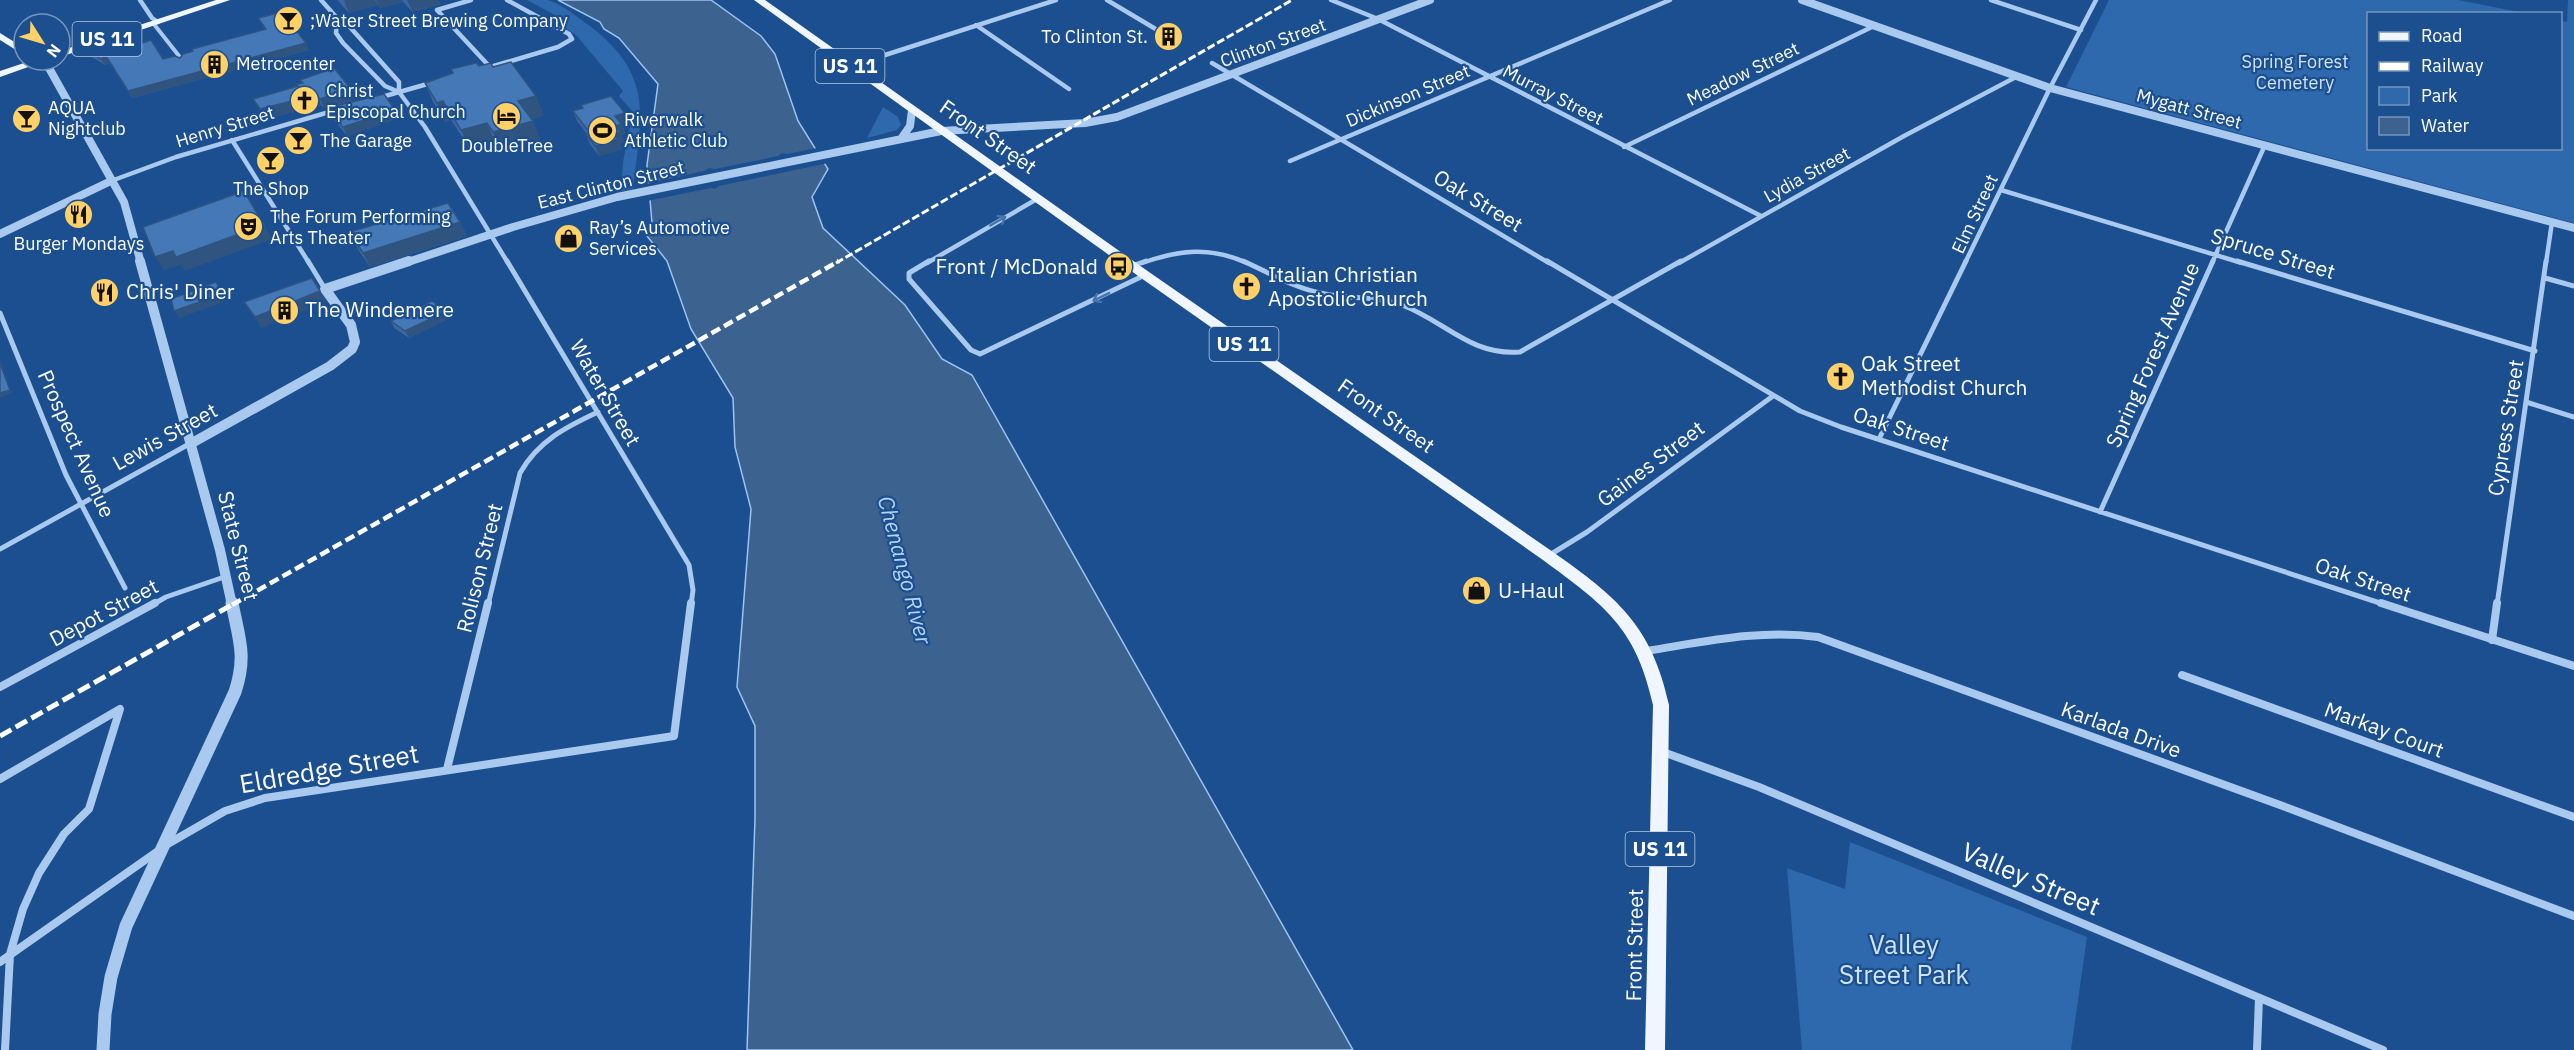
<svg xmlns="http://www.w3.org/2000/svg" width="2574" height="1050" viewBox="0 0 2574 1050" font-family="'IBM Plex Sans',sans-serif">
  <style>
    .green { fill: #2e69ad }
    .water { fill: #3c6290; stroke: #9cc4f0; stroke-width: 1.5 }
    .pier { fill: #1b4f8f }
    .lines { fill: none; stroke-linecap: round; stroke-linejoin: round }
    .pedestrian { stroke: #a9c9ee; stroke-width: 4 }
    .minor-far2 { stroke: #a9c9ee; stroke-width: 4.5 }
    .minor-far1 { stroke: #a9c9ee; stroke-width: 5 }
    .minor { stroke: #a9c9ee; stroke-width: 8 }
    .tertiary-far2 { stroke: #a9c9ee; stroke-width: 8 }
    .tertiary-far1 { stroke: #a9c9ee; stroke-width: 10 }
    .tertiary { stroke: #a9c9ee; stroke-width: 13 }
    .primary { fill: #f0f6ff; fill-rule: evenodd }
    .rail-far2 { stroke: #fff; stroke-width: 3; stroke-dasharray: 8 3; stroke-linecap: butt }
    .rail-far1 { stroke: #fff; stroke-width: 4.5; stroke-dasharray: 10 4.5; stroke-linecap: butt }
    .rail { stroke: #fff; stroke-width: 5; stroke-dasharray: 13 5; stroke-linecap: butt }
    .wall { fill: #3a679d }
    .shaded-wall { fill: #305480 }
    .building { fill: #4478b7; stroke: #305480; stroke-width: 1.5 }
    .oneway { stroke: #4674ac }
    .labels { text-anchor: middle; stroke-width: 4.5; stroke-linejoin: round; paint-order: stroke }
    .far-poi-label { font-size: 18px; fill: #fff; stroke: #1b4f8f; text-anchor: start }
    .far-street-label { font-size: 18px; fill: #fff; stroke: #1b4f8f }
    .far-park-label { font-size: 18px; fill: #cfe3fa; stroke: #1b4f8f }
    .shield { fill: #1b4f8f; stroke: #bbcadd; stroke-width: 1.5 }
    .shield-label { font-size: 20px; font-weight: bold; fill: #fff }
    .street-label { font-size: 21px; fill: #fff; stroke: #1b4f8f }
    .poi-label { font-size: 21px; fill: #fff; stroke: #1b4f8f; text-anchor: start }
    .water-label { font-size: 22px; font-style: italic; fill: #b5d3f5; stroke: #1b4f8f }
    .near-street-label { font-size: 26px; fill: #fff; stroke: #1b4f8f }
    .near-park-label { font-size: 26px; fill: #cfe3fa; stroke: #1b4f8f }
  </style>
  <rect width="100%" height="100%" fill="#1b4f8f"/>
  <path class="green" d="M527,0C533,0 540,0 546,0C560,2 578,18 590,26C655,76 641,116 633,189L621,191L623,162L633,112L619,96L623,91L576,35L557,23L564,20Z
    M2109,0H2458L2524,13L2368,14V148H2560L2561,21L2567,22L2568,0H2574V223L2066,87Z
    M883,107L898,117L901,125L897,130L867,138Z
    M1850,842L2087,937L2071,1050H1802L1787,868L1845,889Z"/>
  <path class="water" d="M558,0H711L761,36L775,54L798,121L828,169L812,197L823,228L905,305L942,359L972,375L1353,1050H747L755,819V726L737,687L751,509L735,447L733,398L691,329L667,261L647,236L652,223L647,165L658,84L619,38L604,29L600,22Z"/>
  <path class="pier" d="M817,148L828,163L719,186L715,189L711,188L647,201L646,184L704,171L709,168L715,169L778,156L782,153L787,154Z"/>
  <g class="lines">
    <path class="pedestrian" d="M153,23L183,61"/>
    <path class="minor-far2" d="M140,0L152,18L158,22
      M321,0L337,18L349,26L399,82V92
      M471,0L437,10L490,67
      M1107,0L1164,34
      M1331,0L1378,19L1761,216
      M1991,0L2081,30
      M337,18L336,33L343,43L385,86L399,92L425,127L508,263
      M976,25L1069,89
      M1212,63L1549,263
      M851,66L1056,0
      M487,68L558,47L572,39L569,34L507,0
      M378,98L431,83
      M232,140L309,263
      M1624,147L1874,26
      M1290,161L1670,0
      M111,181L176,157L336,110
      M2001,190L2242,263
      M927,263L1037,199
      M1142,263C1179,250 1210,246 1247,263
      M1679,263L1904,136L2016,77
      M1965,263L2050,88L2096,0
      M2212,263L2265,145
      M2546,263L2552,222"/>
    <path class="minor-far1" d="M308,261L325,289
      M507,261L689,565L693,590L691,605
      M929,261L909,273V279L971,350L980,354L1145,275
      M1243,261C1270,273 1296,289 1325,294C1350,299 1378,296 1402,305C1445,321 1470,356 1520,352L1681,261
      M1547,261L1800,411L1841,427L2386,605
      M2237,261L2535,351
      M1132,266L1146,261
      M2545,278L2574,286
      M0,313L66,475L125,588
      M2526,402L2574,417
      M1879,439L1966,261
      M2100,512L2213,261
      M0,549L191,443
      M1548,556L1587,532L1773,396
      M152,605L166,597L227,576
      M488,605L520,473C538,441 566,427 598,412
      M2497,605L2546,261"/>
    <path class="minor" d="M2381,603L2574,666
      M2492,640L2497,603
      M1646,651C1704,642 1759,629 1818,637L2280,805L2574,916
      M2182,675L2574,817
      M0,687L155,603
      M1663,752L1759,787L2383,1050
      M447,769L488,603
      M0,779L120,709L89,809L64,834L39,873L23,909L10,954L5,1050
      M166,845L225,811L265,798L674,736L691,603
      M0,962L158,851
      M2257,1050L2259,998"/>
    <path class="tertiary-far2" d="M1802,0L2050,88L2574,228
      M39,61L49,68L124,202L141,263
      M901,139L910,126L912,110
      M0,234L111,181
      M405,263L513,227L617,197L941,131L1085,123L1117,117L1430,0"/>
    <path class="tertiary-far1" d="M140,261L220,550L232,605
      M192,443L330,366L352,349L355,342L351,325L325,289L409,261"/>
    <path class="tertiary" d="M103,1050L105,1014L111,977L126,926L235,692C247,656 239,639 232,603"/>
    <path class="primary" d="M216,0H230L60,57V51Z
      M754,0H765L1149,272L1553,552C1617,597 1652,626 1669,705L1665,1050H1645L1653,705C1636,627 1604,605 1543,560L1141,278Z
      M0,33L24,48V55L0,40Z
      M33,60H48L0,77V71Z"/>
    <path class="rail-far2" d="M836,263L1292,0"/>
    <path class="rail-far1" d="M232,605L839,261"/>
    <path class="rail" d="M0,736L235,603"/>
  </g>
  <path class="wall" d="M337,0H438L440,4L413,12L403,2L380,8L378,5L349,13Z
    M258,18L309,50L132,98L110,63L105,65L87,54L83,47H131L163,59L180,58L265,30Z
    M479,66L493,67L544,115L531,119L540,140L501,151L495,142L470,149L451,120L445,122L433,102L425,83L453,73L451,69Z
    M300,80L351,89L356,99L330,107L399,118L347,136L331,116L327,108H324L321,105L266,119L253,99L298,86L302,83Z
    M581,105L625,113L628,122L622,124L625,134L621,135L624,142L619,143L622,149L599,156L590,144L586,134H587L577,121L573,111L582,108Z
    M460,222L467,236L370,267L359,251L352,237Z
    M447,311L450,318L409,338L394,328L391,321Z"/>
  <path class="shaded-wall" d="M344,0H375L378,5L349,13Z
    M376,0H402L403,2L380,8Z
    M407,0H438L440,4L413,12Z
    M306,43L309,50L132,98L128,91Z
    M106,56L110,63L105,65L101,59Z
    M351,89L356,99L324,108L320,99Z
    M316,95L321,105L266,119L260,109Z
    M536,96L544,115L526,120L518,101Z
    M443,101L451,120L445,122L437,103Z
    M395,110L399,118L347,136L343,127Z
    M625,113L628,122L622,124L625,134L621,135L624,142L619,143L622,149L599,156L595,146L614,134L616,126L615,116Z
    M533,121L540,140L501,151L493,132Z
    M487,123L495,142L470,149L461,130Z
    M460,222L467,236L370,267L363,253Z
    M264,225L272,239L185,271L181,265L164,270L155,257Z
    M216,282L226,301L179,318L174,311Z
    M320,291L326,302L261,328L255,317Z
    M447,311L450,318L409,338L405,331Z
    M0,359L12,393L0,398Z"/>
  <path class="building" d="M282,12L306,43L128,91L106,56L101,59L83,47L115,36L131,47L151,40L163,59L175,56L180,58L183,54L193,51L192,49L266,29L258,18Z
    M511,62L536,96L518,101L533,121L493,132L487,123L461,130L443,101L437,103L425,83L453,73L451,69L476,63L479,66L491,63L493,67Z
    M334,68L351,89L320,99L316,95L260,109L253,99L298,86L297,84L303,83L300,80Z
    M384,94L395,110L343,127L327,108Z
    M611,96L625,113L615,116L621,124L616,126L620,132L614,134L618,139L595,146L586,134L590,133L573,111L583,108L581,105Z
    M244,191L264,225L176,257L173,251L155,257L143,227Z
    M448,203L460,222L363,253L352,237L356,236L353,231Z
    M312,278L320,291L255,317L244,302Z
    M216,282L222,294L174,311L171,299Z
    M432,301L447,311L405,331L391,321Z
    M0,363L10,390L0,393Z"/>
  <defs><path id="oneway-shaft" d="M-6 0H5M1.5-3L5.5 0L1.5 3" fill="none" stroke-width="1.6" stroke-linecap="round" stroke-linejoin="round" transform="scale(1.5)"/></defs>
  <g class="oneway">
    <use href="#oneway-shaft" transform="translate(998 221) rotate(-30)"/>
    <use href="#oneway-shaft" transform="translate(1101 297) rotate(154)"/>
  </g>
  <defs>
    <symbol id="bar-disc" viewBox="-11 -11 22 22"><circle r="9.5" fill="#ffd166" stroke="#1b4f8f"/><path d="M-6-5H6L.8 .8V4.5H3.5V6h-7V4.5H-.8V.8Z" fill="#111"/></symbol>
    <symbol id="building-disc" viewBox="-11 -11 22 22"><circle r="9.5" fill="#ffd166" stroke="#1b4f8f"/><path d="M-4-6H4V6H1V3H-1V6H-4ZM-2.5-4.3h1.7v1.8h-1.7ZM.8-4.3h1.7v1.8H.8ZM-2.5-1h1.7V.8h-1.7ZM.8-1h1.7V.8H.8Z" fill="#111"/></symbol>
    <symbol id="church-disc" viewBox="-11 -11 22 22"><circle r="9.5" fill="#ffd166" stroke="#1b4f8f"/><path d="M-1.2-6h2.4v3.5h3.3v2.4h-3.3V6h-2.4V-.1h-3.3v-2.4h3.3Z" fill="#111"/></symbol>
    <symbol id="hotel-disc" viewBox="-11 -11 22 22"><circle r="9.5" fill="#ffd166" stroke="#1b4f8f"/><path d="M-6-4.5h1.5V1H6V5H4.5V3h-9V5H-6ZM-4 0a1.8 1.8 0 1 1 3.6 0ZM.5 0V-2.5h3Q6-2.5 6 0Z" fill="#111"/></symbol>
    <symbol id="stadium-disc" viewBox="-11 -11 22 22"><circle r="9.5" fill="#ffd166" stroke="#1b4f8f"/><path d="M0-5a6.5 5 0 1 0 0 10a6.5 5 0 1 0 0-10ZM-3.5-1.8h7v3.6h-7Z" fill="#111"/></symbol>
    <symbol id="restaurant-disc" viewBox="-11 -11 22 22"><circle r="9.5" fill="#ffd166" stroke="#1b4f8f"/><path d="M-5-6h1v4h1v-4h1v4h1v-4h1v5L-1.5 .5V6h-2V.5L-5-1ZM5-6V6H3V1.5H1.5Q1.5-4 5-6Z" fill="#111"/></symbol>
    <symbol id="theatre-disc" viewBox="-11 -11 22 22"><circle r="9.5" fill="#ffd166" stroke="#1b4f8f"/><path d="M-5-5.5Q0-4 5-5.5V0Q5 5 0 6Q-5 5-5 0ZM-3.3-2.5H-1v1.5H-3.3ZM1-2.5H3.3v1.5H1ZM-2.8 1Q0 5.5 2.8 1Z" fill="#111"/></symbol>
    <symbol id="shop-disc" viewBox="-11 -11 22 22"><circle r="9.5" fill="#ffd166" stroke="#1b4f8f"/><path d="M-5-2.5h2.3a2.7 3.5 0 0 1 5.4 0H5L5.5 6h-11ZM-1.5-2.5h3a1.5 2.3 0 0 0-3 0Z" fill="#111"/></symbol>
    <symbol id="bus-disc" viewBox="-11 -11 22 22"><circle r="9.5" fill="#ffd166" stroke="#1b4f8f"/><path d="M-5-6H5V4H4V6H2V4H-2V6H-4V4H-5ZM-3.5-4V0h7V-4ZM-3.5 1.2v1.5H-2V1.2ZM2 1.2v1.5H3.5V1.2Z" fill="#111"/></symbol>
  </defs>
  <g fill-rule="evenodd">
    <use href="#bar-disc" x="272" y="4" width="33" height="33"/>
    <use href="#building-disc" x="1152" y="20" width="33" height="33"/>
    <use href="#building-disc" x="198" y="48" width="33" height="33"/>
    <use href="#church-disc" x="288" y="84" width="33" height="33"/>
    <use href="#hotel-disc" x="490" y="100" width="33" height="33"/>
    <use href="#bar-disc" x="10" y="102" width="33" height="33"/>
    <use href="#stadium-disc" x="586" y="114" width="33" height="33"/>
    <use href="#bar-disc" x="282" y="124" width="33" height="33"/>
    <use href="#bar-disc" x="254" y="144" width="33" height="33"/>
    <use href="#restaurant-disc" x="62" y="198" width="33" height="33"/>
    <use href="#theatre-disc" x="232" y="210" width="33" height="33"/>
    <use href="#shop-disc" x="552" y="222" width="33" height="33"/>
    <use href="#bus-disc" x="1102" y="250" width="33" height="33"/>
    <use href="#church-disc" x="1230" y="270" width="33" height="33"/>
    <use href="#restaurant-disc" x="88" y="276" width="33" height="33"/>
    <use href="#building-disc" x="268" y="294" width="33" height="33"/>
    <use href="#church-disc" x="1824" y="360" width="33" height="33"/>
    <use href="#shop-disc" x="1460" y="574" width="33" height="33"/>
  </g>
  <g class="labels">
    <g class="far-poi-label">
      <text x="310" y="27">;Water Street Brewing Company</text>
      <text x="1148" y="43" text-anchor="end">To Clinton St.</text>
      <text x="236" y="70">Metrocenter</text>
      <text x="326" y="97">Christ<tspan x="326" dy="21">Episcopal Church</tspan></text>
      <text x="48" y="114">AQUA<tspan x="48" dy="21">Nightclub</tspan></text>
      <text x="624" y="126">Riverwalk<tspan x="624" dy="21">Athletic Club</tspan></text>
      <text x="320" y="147">The Garage</text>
      <text x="507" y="152" text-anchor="middle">DoubleTree</text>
      <text x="271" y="195" text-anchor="middle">The Shop</text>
      <text x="270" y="223">The Forum Performing<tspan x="270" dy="21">Arts Theater</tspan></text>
      <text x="589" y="234">Ray’s Automotive<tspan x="589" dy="21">Services</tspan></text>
      <text x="79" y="250" text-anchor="middle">Burger Mondays</text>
    </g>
    <g class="far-street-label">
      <text transform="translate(1273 43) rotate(-20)" y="6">Clinton Street</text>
      <text transform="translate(1743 74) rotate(-26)" y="6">Meadow Street</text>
      <text transform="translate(1553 95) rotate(27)" y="6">Murray Street</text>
      <text transform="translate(1408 96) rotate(-23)" y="6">Dickinson Street</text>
      <text transform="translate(2189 109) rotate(15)" y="6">Mygatt Street</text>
      <text transform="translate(225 127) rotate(-17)" y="6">Henry Street</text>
      <text transform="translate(1807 175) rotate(-29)" y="6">Lydia Street</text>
      <text transform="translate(611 185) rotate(-14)" y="6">East Clinton Street</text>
      <text transform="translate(1975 214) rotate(-65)" y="6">Elm Street</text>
    </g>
    <g class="far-park-label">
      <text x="2295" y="68">Spring Forest<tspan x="2295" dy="21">Cemetery</tspan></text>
    </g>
    <g class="shield">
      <rect x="72.5" y="22" width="69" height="34" rx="4.5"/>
      <rect x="815.5" y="49" width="69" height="34" rx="4.5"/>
      <rect x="1209.5" y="327" width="69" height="34" rx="4.5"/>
      <rect x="1625.5" y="832" width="69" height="34" rx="4.5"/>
    </g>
    <g class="shield-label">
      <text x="107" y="46">US 11</text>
      <text x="850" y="73">US 11</text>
      <text x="1244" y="351">US 11</text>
      <text x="1660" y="856">US 11</text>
    </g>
    <g class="street-label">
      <text transform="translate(988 137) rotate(35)" y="7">Front Street</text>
      <text transform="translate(1478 201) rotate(31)" y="7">Oak Street</text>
      <text transform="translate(2273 254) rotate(17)" y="7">Spruce Street</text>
      <text transform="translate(2153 355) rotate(-66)" y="7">Spring Forest Avenue</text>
      <text transform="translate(605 393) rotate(60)" y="7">Water Street</text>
      <text transform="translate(1386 416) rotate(35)" y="7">Front Street</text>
      <text transform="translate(2506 428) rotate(-81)" y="7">Cypress Street</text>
      <text transform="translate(1901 429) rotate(18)" y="7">Oak Street</text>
      <text transform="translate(165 437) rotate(-29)" y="7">Lewis Street</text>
      <text transform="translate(76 444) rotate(66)" y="7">Prospect Avenue</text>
      <text transform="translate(1651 464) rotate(-37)" y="7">Gaines Street</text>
      <text transform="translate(238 546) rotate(76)" y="7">State Street</text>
      <text transform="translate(480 568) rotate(-76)" y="7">Rolison Street</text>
      <text transform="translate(2363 580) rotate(18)" y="7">Oak Street</text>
      <text transform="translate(104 613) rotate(-28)" y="7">Depot Street</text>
      <text transform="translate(2121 730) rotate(20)" y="7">Karlada Drive</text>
      <text transform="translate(2384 730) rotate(20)" y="7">Markay Court</text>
      <text transform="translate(1635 945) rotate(-89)" y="7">Front Street</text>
    </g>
    <g class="poi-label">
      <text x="1098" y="274" text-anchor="end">Front / McDonald</text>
      <text x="1268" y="282">Italian Christian<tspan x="1268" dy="24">Apostolic Church</tspan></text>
      <text x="126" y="299">Chris' Diner</text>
      <text x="305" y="317">The Windemere</text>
      <text x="1861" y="371">Oak Street<tspan x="1861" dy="24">Methodist Church</tspan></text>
      <text x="1498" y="598">U-Haul</text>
    </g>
    <g class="water-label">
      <text transform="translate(905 570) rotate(75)" y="8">Chenango River</text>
    </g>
    <g class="near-street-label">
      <text transform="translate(329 769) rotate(-10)" y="9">Eldredge Street</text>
      <text transform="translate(2031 879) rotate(23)" y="9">Valley Street</text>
    </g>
    <g class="near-park-label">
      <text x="1904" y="954">Valley<tspan x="1904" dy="30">Street Park</tspan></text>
    </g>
  </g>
  <rect x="2367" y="12" width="195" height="138" fill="#1b4f8f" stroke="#7695bc" stroke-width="1.5"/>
  <rect x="2379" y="32" width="30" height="9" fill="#f0f6ff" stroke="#7695bc" stroke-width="1.5"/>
  <text x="2421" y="42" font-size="18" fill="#ffffff">Road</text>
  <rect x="2379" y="62" width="30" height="9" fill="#ffffff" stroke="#7695bc" stroke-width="1.5"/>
  <text x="2421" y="72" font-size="18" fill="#ffffff">Railway</text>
  <rect x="2379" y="87" width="30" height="18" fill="#2e69ad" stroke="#7695bc" stroke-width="1.5"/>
  <text x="2421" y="102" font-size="18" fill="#ffffff">Park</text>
  <rect x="2379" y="117" width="30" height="18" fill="#3c6290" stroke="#7695bc" stroke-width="1.5"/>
  <text x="2421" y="132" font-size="18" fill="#ffffff">Water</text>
  <g transform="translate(42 42) rotate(127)"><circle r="28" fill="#1b4f8f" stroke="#7695bc" stroke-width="1.5"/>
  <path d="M0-4.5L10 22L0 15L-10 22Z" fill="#ffd166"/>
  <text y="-9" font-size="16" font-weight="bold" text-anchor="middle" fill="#ffffff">N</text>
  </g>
</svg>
